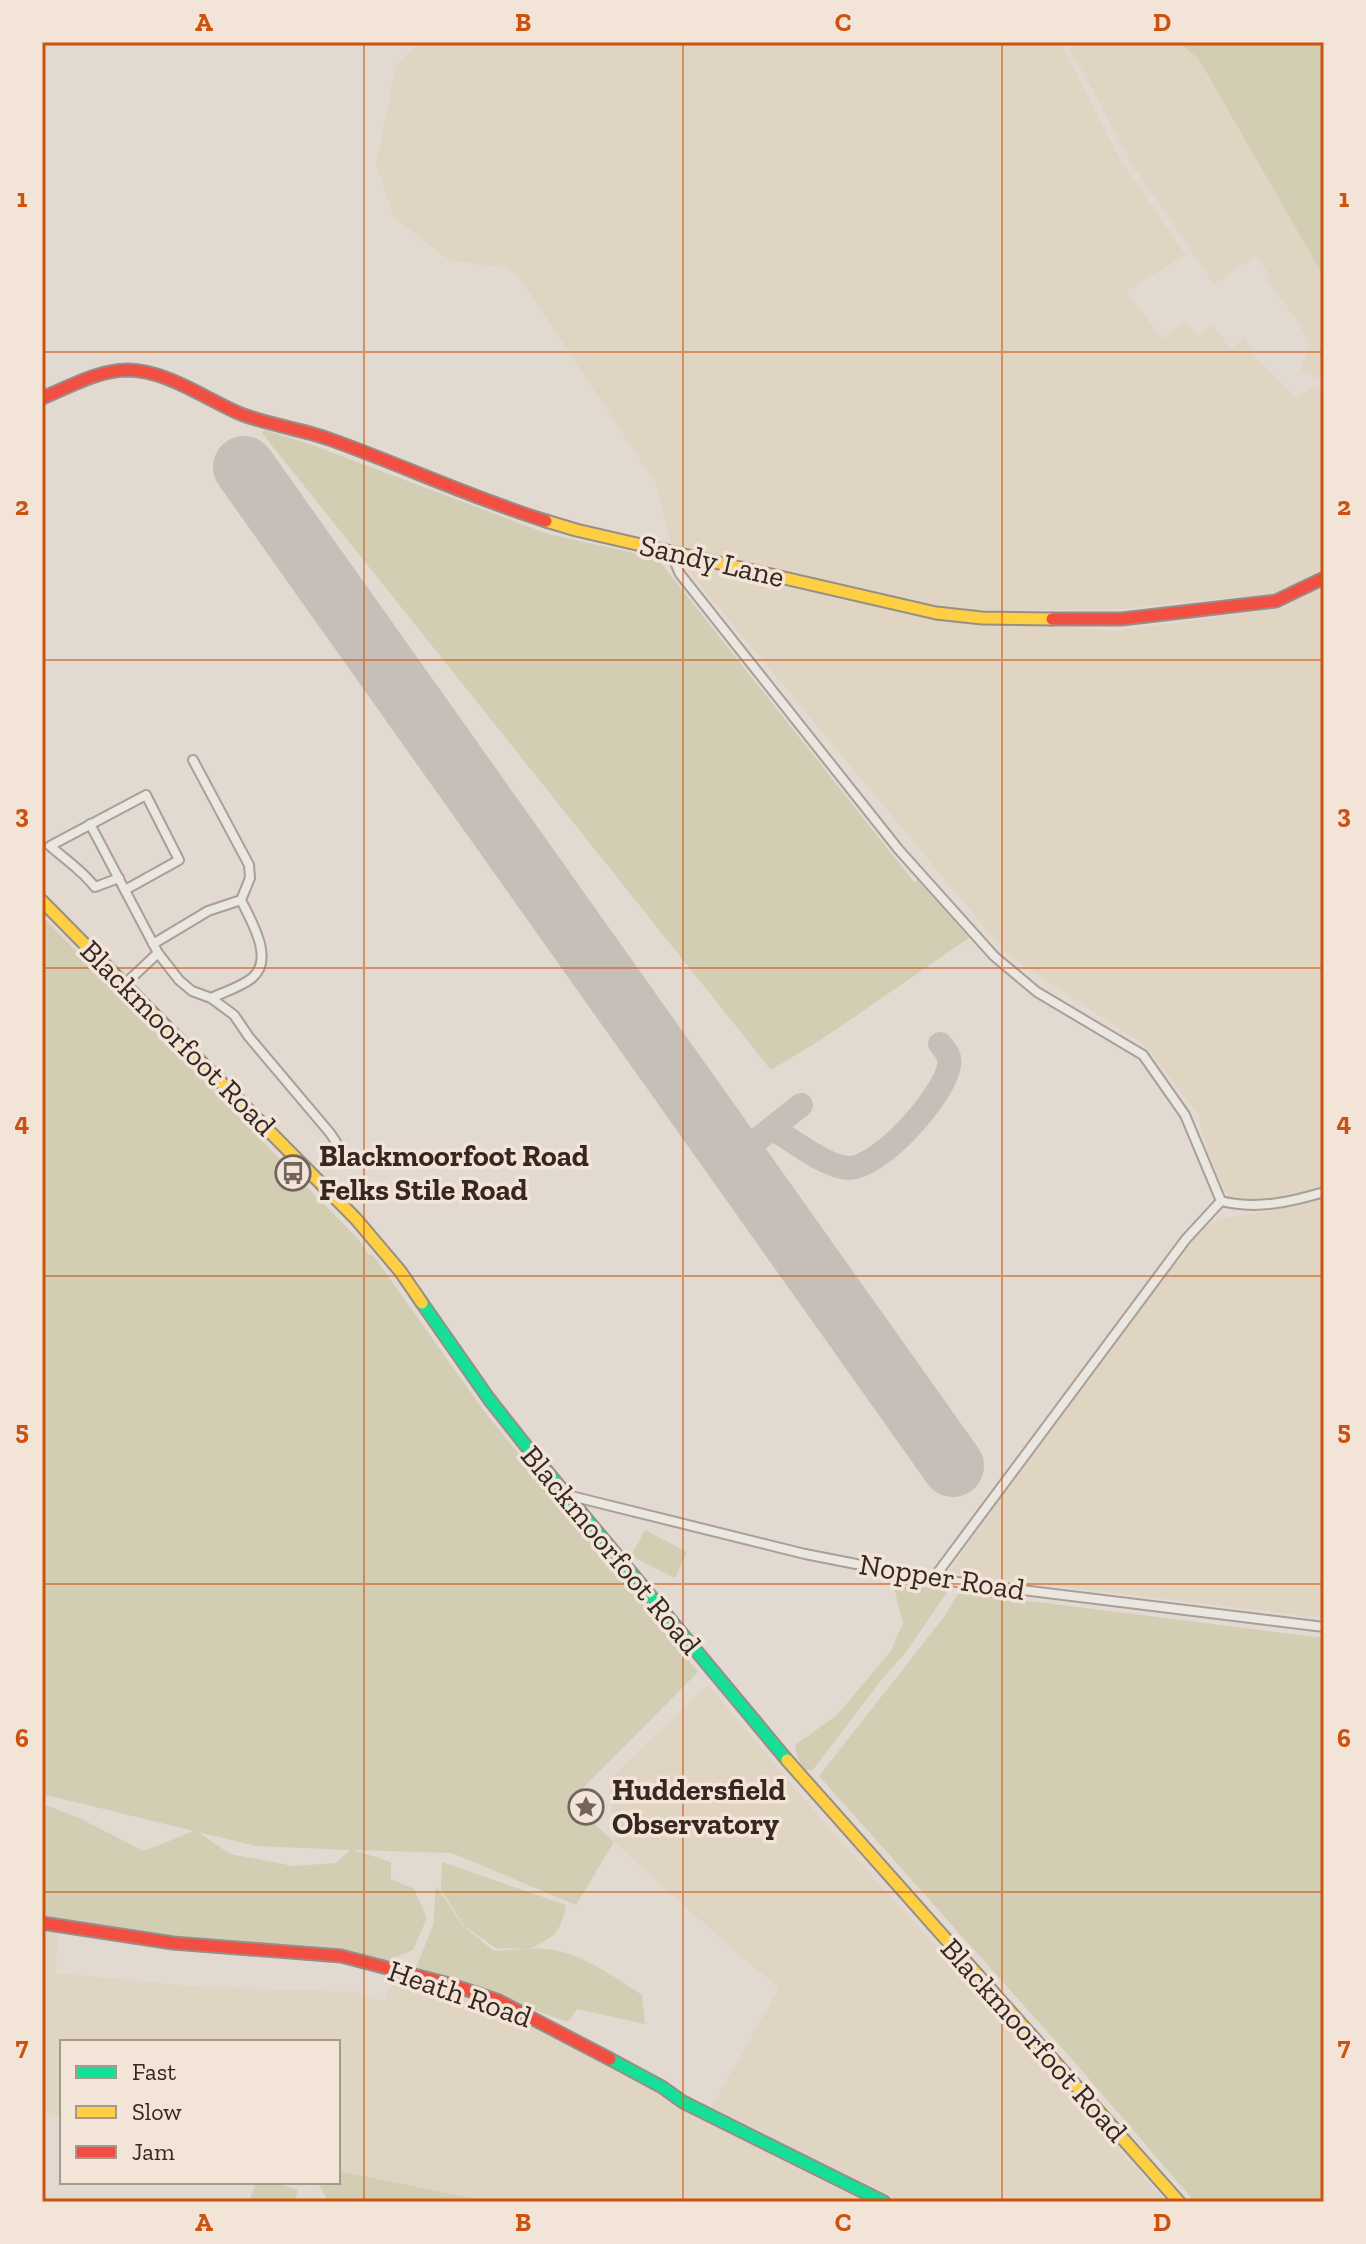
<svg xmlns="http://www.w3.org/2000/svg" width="1366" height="2244" viewBox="0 0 1366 2244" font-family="'Zilla Slab',serif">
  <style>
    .farmland { fill: #e0d4c2 }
    .green { fill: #d3cdb4; fill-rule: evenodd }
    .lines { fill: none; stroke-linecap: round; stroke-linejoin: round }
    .taxiway { stroke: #c6bfb8; stroke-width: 24 }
    .runway { stroke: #c6bfb8; stroke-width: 62 }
    .street-casing { stroke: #a89f98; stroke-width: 12 }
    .fast-casing { stroke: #978e88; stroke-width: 15 }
    .slow-casing { stroke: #978e88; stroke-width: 15 }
    .jam-casing { stroke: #978e88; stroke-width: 15 }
    .street { stroke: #eae6e0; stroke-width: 8 }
    .fast { stroke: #16e098; stroke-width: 11 }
    .slow { stroke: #ffcf43; stroke-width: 11 }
    .jam { stroke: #f24e42; stroke-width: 11 }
    .grid { fill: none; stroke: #cd520f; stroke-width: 2; stroke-opacity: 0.55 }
    .labels { text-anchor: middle; stroke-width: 7; stroke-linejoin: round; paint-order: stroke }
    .street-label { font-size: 30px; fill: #362721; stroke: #f2e4d7 }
    .poi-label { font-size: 30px; font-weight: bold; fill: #362721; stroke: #f2e4d7; text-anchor: start }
    .neatline { fill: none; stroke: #cd520f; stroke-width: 3 }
    .grid-label { font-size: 26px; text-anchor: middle; font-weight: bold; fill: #cd520f }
  </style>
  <rect width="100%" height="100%" fill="#e2d9d0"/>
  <path class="farmland" d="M419,42H1060L1122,163L1185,255L1126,291L1162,339L1185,322L1197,336L1213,325L1230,349L1245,339L1252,350L1250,352L1296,398L1313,387L1324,390V568L1280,595L1180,602L1121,609L967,611L924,606L910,597L903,601L674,547L671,542L656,484L519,276L506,268L449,260L394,217L376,164L396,67Z
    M1067,42H1178L1198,58L1324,277V381L1301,371L1309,343L1295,317L1266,280L1270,275L1256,256L1215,283L1211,280L1130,160Z
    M682,563L928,618L1116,631L1278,609L1324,588V1188L1290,1198L1230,1201L1208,1153L1198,1114L1146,1046L1007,954Z
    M1324,1196V1618L948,1573L1031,1455L1202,1228L1225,1218L1272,1211Z
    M708,1685L833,1833L1054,2077L1055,2082L1167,2202H902L712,2107L779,1988L729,1946L614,1842L610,1778Z
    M42,1928L59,1931L55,1973L199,1987L356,1992L383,2002L397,1973L447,1988L531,2023L680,2105L876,2202H492L338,2171V2042H62V2117L42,2113Z"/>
  <path class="green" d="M1178,42H1324V277L1198,58Z
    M265,430L312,445L548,534L657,558L914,882L918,880L969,938L822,1039L771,1070L262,433Z
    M42,916L358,1239L369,1255H373L486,1414L698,1672L570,1801L614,1842L576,1905L452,1853L354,1850L391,1862V1879L414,1889L427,1918L413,1950L384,1962L352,1951L157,1935L42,1915V1804L77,1817L144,1851L194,1831L42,1794ZM198,1832L256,1846L350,1850L336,1863L293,1866L230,1854Z
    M645,1530L687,1552L675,1578L631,1556Z
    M908,1584L948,1591L906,1652L883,1678L812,1771L804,1769L797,1757L795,1745L837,1715L891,1651L903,1623L894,1588Z
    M959,1592L1324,1638V2202H1195L1077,2065L819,1776L944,1617Z
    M442,1862L566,1905C559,1936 555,1936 529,1949C571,1945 608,1973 642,1995L645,2024L577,2009L568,2022L416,1968L433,1925L436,1886L463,1926L494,1951L529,1949L496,1948L464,1926L441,1890Z
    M338,2171L492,2202H328L318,2182H338Z
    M256,2182H273L298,2190L294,2202H249Z"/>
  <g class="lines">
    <path class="taxiway" d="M708,1119L744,1140H757L801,1105
      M773,1129C793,1140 827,1168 849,1168C881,1167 943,1097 949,1066C951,1056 946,1051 940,1044"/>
    <path class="runway" d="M244,467L953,1466"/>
    <defs>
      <path id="street" d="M670,551L680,574L899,850L994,956L1037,992L1143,1055L1185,1115L1221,1201
        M193,760L249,865L250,878L241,900
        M90,824L158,953L179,980L192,991L211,998L234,1015L249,1037L330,1133L336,1142L339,1160
        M119,878L95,887C82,870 66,860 50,846L146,795L179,860L125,890
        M153,944L208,911L241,900
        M126,983L158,953
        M211,998C224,992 241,987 252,978C275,959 251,921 241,900
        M1221,1201C1256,1210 1291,1202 1324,1192
        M567,1495L805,1554L933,1579L1324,1627
        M933,1579L1186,1239L1221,1201"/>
      <path id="fast" d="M422,1303L489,1399L530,1451L787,1760
        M610,2059L662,2087L683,2102L884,2202"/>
      <path id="slow" d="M546,521L576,530L936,613L982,618L1052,619
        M42,901L356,1219L400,1271L422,1303
        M787,1760L1179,2202"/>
      <path id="jam" d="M42,398C69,387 98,370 128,370C169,371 205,399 241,414C269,425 301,429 329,439C402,465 472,498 546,521
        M1052,619H1122L1276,601L1324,578
        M42,1923L173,1943L341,1956L449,1984L497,2000L610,2059"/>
    </defs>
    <use href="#street" class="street-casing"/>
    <use href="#fast" class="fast-casing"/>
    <use href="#slow" class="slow-casing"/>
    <use href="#jam" class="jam-casing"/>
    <use href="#street" class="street"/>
    <use href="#fast" class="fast"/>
    <use href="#slow" class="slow"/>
    <use href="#jam" class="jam"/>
  </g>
  <path class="grid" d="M364,42V2202M683,42V2202M1002,42V2202M42,352H1324M42,660H1324M42,968H1324M42,1276H1324M42,1584H1324M42,1892H1324"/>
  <defs>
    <symbol id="bus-ring" viewBox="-11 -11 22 22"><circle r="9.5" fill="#f2e4d7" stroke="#72655e" stroke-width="1.5"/><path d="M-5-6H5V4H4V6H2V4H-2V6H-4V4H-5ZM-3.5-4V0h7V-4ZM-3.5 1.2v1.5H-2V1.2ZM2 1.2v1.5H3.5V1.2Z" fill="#72655e"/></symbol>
    <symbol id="sight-ring" viewBox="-11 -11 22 22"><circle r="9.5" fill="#f2e4d7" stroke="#72655e" stroke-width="1.5"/><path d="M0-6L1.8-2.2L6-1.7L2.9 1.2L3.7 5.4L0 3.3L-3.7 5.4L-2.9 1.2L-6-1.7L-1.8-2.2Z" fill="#72655e"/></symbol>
  </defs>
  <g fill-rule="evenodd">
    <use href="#bus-ring" x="273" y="1153" width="40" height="40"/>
    <use href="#sight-ring" x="566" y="1787" width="40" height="40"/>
  </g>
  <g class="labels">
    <g class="street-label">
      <text transform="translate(712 561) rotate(13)" y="10">Sandy Lane</text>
      <text transform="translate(178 1038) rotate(45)" y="10">Blackmoorfoot Road</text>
      <text transform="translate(611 1550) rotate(50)" y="10">Blackmoorfoot Road</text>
      <text transform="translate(942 1577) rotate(9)" y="10">Nopper Road</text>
      <text transform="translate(460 1994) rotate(19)" y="10">Heath Road</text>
      <text transform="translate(1034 2040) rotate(48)" y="10">Blackmoorfoot Road</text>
    </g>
    <g class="poi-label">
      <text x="319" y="1166">Blackmoorfoot Road<tspan x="319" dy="34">Felks Stile Road</tspan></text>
      <text x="612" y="1800">Huddersfield<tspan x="612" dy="34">Observatory</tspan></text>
    </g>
  </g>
  <rect width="1366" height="2244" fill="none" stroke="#f2e4d7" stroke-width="88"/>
  <rect x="60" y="2040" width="280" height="144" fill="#f2e4d7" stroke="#a7988e" stroke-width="2"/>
  <rect x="76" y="2066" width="40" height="12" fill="#16e098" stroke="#a7988e" stroke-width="2"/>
  <text x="132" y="2080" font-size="24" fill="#362721">Fast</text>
  <rect x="76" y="2106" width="40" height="12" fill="#ffcf43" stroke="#a7988e" stroke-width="2"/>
  <text x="132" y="2120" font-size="24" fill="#362721">Slow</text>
  <rect x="76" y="2146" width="40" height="12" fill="#f24e42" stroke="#a7988e" stroke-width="2"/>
  <text x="132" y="2160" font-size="24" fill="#362721">Jam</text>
  <rect x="44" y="44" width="1278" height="2156" class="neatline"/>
  <g class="grid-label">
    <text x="204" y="31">A</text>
    <text x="523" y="31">B</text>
    <text x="843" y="31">C</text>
    <text x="1162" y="31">D</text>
    <text x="22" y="207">1</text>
    <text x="1344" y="207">1</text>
    <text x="22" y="515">2</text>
    <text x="1344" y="515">2</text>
    <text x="22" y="823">3</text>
    <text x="1344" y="823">3</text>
    <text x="22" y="1131">4</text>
    <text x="1344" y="1131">4</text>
    <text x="22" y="1439">5</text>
    <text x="1344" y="1439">5</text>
    <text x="22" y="1747">6</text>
    <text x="1344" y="1747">6</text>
    <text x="22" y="2055">7</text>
    <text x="1344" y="2055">7</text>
    <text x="204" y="2231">A</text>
    <text x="523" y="2231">B</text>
    <text x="843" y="2231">C</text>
    <text x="1162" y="2231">D</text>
  </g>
</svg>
